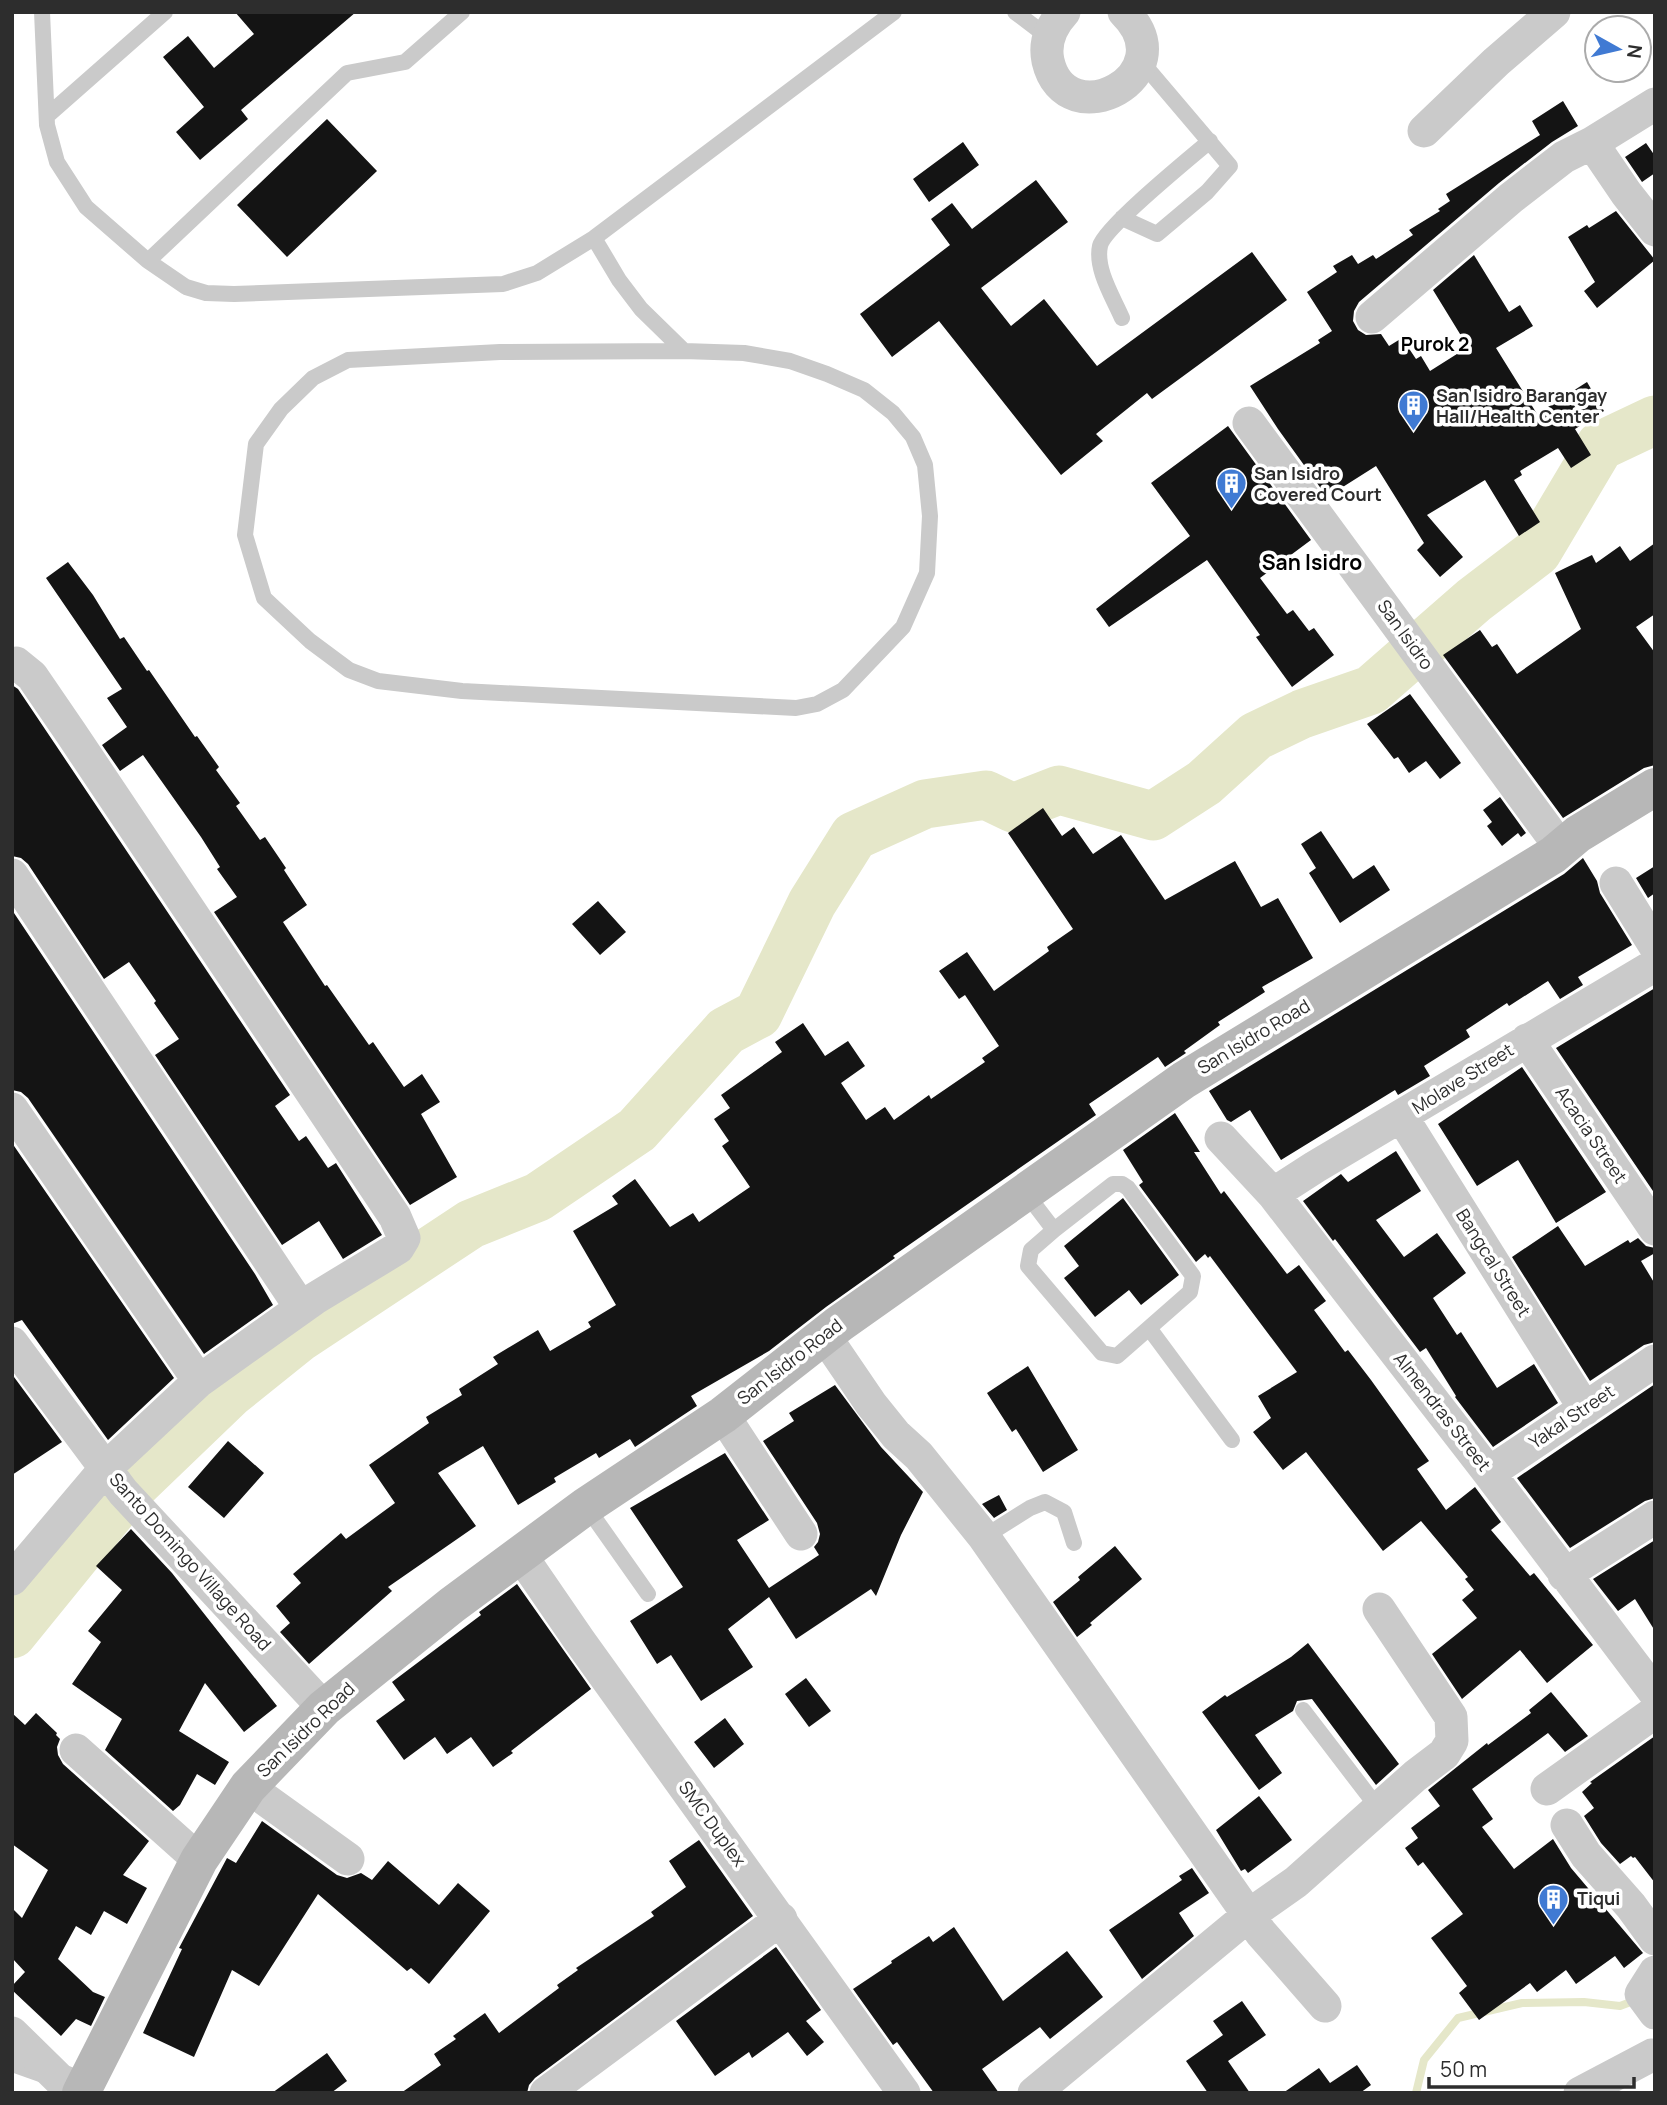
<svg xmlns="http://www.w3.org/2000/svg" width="1667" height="2105" viewBox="0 0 1667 2105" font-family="Manrope,sans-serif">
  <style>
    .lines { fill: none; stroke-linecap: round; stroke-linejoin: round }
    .stream { stroke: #e5e7c9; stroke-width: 8 }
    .river { stroke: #e5e7c9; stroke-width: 49 }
    .building { fill: #141414 }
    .lane { stroke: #cacaca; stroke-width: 16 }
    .street { stroke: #cacaca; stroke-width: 33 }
    .secondary { stroke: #b7b7b7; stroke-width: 38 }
    .labels { text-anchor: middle; stroke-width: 7; stroke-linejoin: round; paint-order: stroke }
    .poi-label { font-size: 18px; font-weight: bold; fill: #2d2d2d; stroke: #fff; text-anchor: start }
    .street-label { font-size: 18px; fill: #2d2d2d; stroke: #fff }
    .neighbourhood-label { font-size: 19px; font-weight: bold; fill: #000; stroke: #fff }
    .quarter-label { font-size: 21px; font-weight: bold; fill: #000; stroke: #fff }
  </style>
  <rect width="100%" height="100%" fill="#fff"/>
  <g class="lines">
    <path class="stream" d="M1416,2093L1424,2060L1458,2018L1522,2003L1584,2002L1620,2006L1636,2000"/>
    <path class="river" d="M12,1634L129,1490L229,1394L300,1337L471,1224L538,1197L637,1130L726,1031L758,1014L812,903L854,836L925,804L986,795L1013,808L1059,790L1153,816L1204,783L1256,736L1302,714L1371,690L1474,600L1537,552L1600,446L1655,420"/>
  </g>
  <path class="building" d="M235,12H356L241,110L248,119L200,160L176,132L204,107L163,57L188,36L214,68L254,34Z
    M1563,101L1578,126L1552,142L1499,183L1359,302L1354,311L1353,321L1358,330L1366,335L1381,334L1389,346L1402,338L1416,359L1421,356L1430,371L1468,347L1433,290L1474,255L1509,312L1520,305L1533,326L1496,348L1537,414L1587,382L1604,411L1575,429L1591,455L1571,468L1558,448L1520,471L1522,475L1514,480L1540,522L1519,536L1485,480L1427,515L1463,557L1440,577L1417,550L1424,543L1376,466L1327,497L1278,429L1250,386L1320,343L1318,340L1332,331L1307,292L1337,272L1333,266L1352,255L1358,264L1373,255L1376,259L1413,235L1409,230L1440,211L1438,209L1450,201L1446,194L1540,135L1532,121Z
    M327,119L377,171L287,257L237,205Z
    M963,142L979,165L929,202L913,179Z
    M1646,143L1655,156V173L1642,182L1625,157Z
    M1036,180L1068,222L981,288L1011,326L1044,299L1097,366L1252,252L1287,300L1152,399L1147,393L1096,434L1103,441L1061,475L939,321L892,357L860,314L950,245L931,219L952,203L972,229Z
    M1616,211L1655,260L1597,308L1584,291L1595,282L1568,237L1587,225L1589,228Z
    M1228,426L1311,540L1260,578L1287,614L1293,610L1309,631L1314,628L1334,655L1292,687L1256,637L1260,635L1207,560L1109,627L1096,609L1190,536L1151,483Z
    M1655,543V614L1636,627L1655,653V765L1644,768L1563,818L1443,655L1480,630L1492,647L1497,644L1517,674L1581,629L1555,573L1592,555L1596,563L1620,546L1630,561Z
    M68,562L93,595L120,639L124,637L147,671L149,670L195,737L197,736L219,767L216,770L240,803L236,806L260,840L265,837L286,868L284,870L307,905L283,922L325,986L327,985L369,1045L373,1042L404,1087L422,1074L440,1102L421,1114L457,1177L410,1205L214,912L237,897L217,869L220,867L201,837L143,755L120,771L102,745L127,727L107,698L122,689L46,578Z
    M12,685L18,689L55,744L290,1095L275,1106L299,1141L306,1136L328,1168L336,1163L382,1235L343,1259L319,1221L282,1245L155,1055L179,1039L154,1003L156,1001L129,962L104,979L28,864L21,858L12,856Z
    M1410,694L1461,763L1440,779L1426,761L1409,773L1398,757L1394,759L1367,724Z
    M1500,797L1526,833L1521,837L1518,833L1502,846L1487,826L1492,822L1483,810Z
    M1043,808L1062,836L1074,827L1093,854L1121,835L1165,900L1235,861L1261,907L1278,898L1313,958L1262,987L1265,992L1218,1022L1220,1025L1184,1051L1186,1053L1165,1067L1158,1057L1089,1104L1096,1115L893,1256L895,1258L826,1307L769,1351L691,1396L697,1406L635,1447L630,1439L599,1458L596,1453L554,1478L556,1482L518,1505L483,1446L438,1473L476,1526L388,1587L392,1591L309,1664L280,1632L290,1623L276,1606L301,1583L293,1574L341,1533L346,1539L395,1503L369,1465L429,1423L426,1417L462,1395L459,1389L498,1364L493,1357L538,1330L550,1351L591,1327L588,1322L616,1305L573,1231L618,1204L612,1196L635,1179L670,1227L693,1213L699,1222L750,1187L722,1146L729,1141L714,1119L730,1108L721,1095L782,1052L775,1042L803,1023L825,1056L848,1041L865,1066L841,1083L866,1120L885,1107L894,1120L929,1095L931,1099L985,1062L982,1058L999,1046L965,995L959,999L939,971L967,952L994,991L1049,951L1047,947L1073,929L1008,833Z
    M1321,831L1353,879L1374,865L1390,890L1340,923L1309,873L1316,868L1301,844Z
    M1583,858L1597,881L1600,893L1632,945L1578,977L1583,985L1560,999L1548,981L1509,1006L1507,1003L1466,1030L1470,1037L1424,1066L1430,1076L1398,1095L1395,1090L1281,1160L1250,1110L1231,1122L1227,1120L1209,1091L1564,874Z
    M1655,866V893L1648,898L1636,878Z
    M598,901L626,932L600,955L572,924Z
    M12,910L255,1274L273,1305L204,1354L28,1098L21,1092L12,1090Z
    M1655,988V1194L1556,1048Z
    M1522,1067L1606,1192L1556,1223L1518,1160L1477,1186L1438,1124Z
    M1175,1113L1200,1152H1194L1221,1194L1224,1191L1287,1274L1299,1265L1326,1301L1314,1310L1345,1352L1348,1350L1371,1380L1429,1461L1417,1469L1446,1510L1475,1487L1501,1522L1491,1530L1530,1576L1534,1573L1593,1645L1547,1683L1520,1650L1462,1699L1432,1654L1477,1618L1462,1600L1474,1590L1465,1579L1468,1577L1421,1521L1383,1551L1306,1452L1283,1470L1253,1432L1271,1418L1258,1396L1297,1372L1210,1256L1208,1258L1205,1254L1196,1262L1139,1185L1143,1182L1123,1150Z
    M12,1143L174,1378L108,1440L22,1320L12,1324Z
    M1396,1151L1421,1191L1376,1220L1404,1257L1437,1233L1466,1273L1433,1298L1457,1335L1461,1332L1497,1388L1534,1364L1558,1403L1493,1447L1455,1397L1456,1396L1426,1348L1420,1352L1335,1239L1333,1241L1303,1201L1341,1174L1348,1182Z
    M1123,1198L1179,1275L1141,1305L1129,1290L1095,1317L1064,1278L1079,1266L1064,1246Z
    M1558,1226L1585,1266L1628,1240L1630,1243L1638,1238L1646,1246L1655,1248V1253L1641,1261L1655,1284V1342L1644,1345L1590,1381L1512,1257Z
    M1028,1366L1078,1450L1043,1472L1016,1429L1012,1432L987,1393Z
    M14,1377L62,1442L12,1475V1378Z
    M1655,1384V1498L1645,1501L1570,1548L1517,1478Z
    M835,1385L881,1447L923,1492L901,1535L876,1596L871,1589L796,1639L769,1597L728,1629L753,1667L701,1701L671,1655L657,1664L630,1621L683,1587L630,1508L725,1453L769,1520L737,1540L769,1588L819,1555L814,1547L818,1542L820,1534L817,1523L763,1441L794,1421L789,1413Z
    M228,1441L264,1473L224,1518L188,1487Z
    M999,1495L1007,1510L994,1518L982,1504Z
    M131,1529L172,1573L277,1706L244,1732L205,1683L179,1731L229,1762L215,1785L197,1774L180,1805L173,1811L105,1750L122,1719L72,1684L101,1642L88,1631L122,1590L96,1566Z
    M1655,1540V1631L1635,1599L1618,1611L1593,1579Z
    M1115,1546L1142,1579L1090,1623L1092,1625L1077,1637L1053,1602L1080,1580L1078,1577Z
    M517,1584L591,1689L511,1751L513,1753L493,1767L471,1737L447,1754L435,1737L404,1760L376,1721L405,1700L392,1682L481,1615L479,1612Z
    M1308,1643L1399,1764L1376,1785L1312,1699L1297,1701L1293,1711L1255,1735L1282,1773L1259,1790L1202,1712L1225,1695L1227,1697L1291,1657Z
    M806,1678L831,1711L809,1727L785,1694Z
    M1551,1692L1588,1736L1565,1752L1548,1733L1472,1789L1493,1819L1482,1827L1514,1869L1553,1839L1571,1868L1643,1953L1624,1968L1615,1956L1576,1984L1566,1970L1537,1992L1530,1983L1479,2020L1459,1993L1467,1986L1431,1938L1463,1914L1423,1862L1418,1866L1405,1848L1418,1838L1411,1828L1440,1806L1428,1790L1487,1743L1488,1745L1531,1713L1529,1710Z
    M12,1713L25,1725L36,1713L57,1733L56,1735L60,1739L57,1747L58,1755L63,1764L149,1841L123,1875L147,1888L127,1924L104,1911L91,1935L76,1926L58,1959L93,1992L105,1997L91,2026L76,2019L61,2036L12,1990V1986L25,1972L12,1958V1908L22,1918L48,1870L12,1844Z
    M725,1718L744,1744L714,1768L694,1742Z
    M1655,1736V1883L1635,1857L1633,1858L1631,1856L1620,1864L1601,1843L1584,1816L1594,1808L1582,1792L1592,1783L1590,1782Z
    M1259,1796L1292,1840L1248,1873L1245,1869L1241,1871L1216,1830Z
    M262,1821L337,1875L347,1878L361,1873L372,1880L388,1861L439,1905L458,1883L490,1911L429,1984L411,1968L407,1971L318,1894L259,1986L232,1970L194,2057L143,2033L182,1949L179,1948L227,1858L236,1863Z
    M699,1840L753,1916L535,2078L529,2085L527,2093H401L441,2065L434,2054L456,2039L453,2036L485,2013L499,2033L559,1988L557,1985L578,1970L576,1968L654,1916L651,1912L686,1887L669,1861Z
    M1192,1868L1209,1893L1179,1913L1194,1936L1142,1979L1109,1930L1182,1880L1179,1876Z
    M954,1927L1003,2001L1067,1951L1103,1997L1050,2039L1040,2027L982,2069L999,2093H934L897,2042L893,2045L853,1989L892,1963L891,1961L929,1936L933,1942Z
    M776,1947L821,2010L806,2021L824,2042L807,2056L788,2032L752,2058L749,2052L715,2076L676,2021Z
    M1242,2001L1266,2035L1228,2061L1250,2093H1208L1186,2061L1223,2035L1213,2021Z
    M327,2053L347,2081L331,2093H272Z
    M1357,2065L1371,2085L1360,2093H1283L1319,2068L1330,2083Z"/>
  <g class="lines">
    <path class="lane" d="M42,12L47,125L57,162L86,207L148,261L186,287L206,293L234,294L503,284L537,273L594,238L894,12
      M1015,12L1048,37
      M47,116L165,12
      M1122,218L1157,234L1207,192L1230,166L1140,60
      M594,238L619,280L641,309L684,351L744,353L790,361L827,374L864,390L893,413L913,437L925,465L930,516L927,573L903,627L843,690L817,704L796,708L462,691L378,681L349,670L310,641L264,598L245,535L256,444L281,409L313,378L348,360L500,352L684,351
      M148,261L347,73L405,62L462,12
      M1122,318C1113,297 1095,269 1100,246C1104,228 1191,157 1210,141
      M1025,1192L1054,1230L1113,1184H1122L1128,1188L1193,1276L1190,1292L1149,1328L1232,1440
      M1054,1230L1031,1250L1028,1266L1102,1353L1117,1356L1149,1328
      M586,1506L648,1594
      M984,1537L1030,1508L1045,1502L1064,1512L1074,1543
      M1303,1710L1378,1808
      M12,2064L43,2075"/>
    <path class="street" d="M1064,12C1051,26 1044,42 1048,61C1066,139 1188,75 1124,12
      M1424,131L1496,62L1554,12
      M1592,143L1626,193L1655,230
      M1372,317L1511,198L1564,157L1592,143L1655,104
      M1249,423L1561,848
      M12,664L16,663L32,676L71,733L395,1217L404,1238L398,1248L314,1299L199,1381L106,1468L12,1579
      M12,875L301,1308
      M1616,883L1655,946
      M1527,1040L1655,1229
      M12,1109L199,1381
      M1402,1117L1585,1409
      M1221,1138L1273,1194L1489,1473L1655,1693
      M1273,1194L1315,1167L1655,965
      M824,1335L871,1404L896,1435L919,1456L984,1537L1261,1933L1325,2006
      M12,1343L123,1492L324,1708
      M723,1415L801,1534
      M1489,1473L1655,1361
      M520,1554L579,1640L904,2093
      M1564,1575L1655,1517
      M76,1750L199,1860
      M248,1787L348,1859
      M1547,1789L1655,1712
      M1567,1825L1586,1855L1631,1906L1655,1939
      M1655,1972L1641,1994L1655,2013
      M12,2033L60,2080L82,2089
      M546,2093L781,1919
      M1034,2093L1249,1915L1296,1882L1415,1776L1444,1754L1452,1741L1451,1717L1379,1609
      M1580,2093L1652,2055"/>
    <path class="secondary" d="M81,2093L199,1860L248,1787L324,1708L452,1605L586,1506L723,1415L839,1324L1184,1080L1553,855L1578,834L1655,787"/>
  </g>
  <defs>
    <symbol id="building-pin" viewBox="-11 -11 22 30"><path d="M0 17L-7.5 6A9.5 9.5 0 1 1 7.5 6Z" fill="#407ad3" stroke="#fff"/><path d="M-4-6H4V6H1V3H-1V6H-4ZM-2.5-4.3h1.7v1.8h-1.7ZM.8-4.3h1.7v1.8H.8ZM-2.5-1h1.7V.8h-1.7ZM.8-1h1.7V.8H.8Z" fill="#fff"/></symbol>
  </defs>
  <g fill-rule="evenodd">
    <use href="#building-pin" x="1396" y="388" width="35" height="47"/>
    <use href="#building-pin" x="1214" y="466" width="35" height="47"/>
    <use href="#building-pin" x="1536" y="1882" width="35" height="47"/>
  </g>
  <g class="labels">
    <g class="poi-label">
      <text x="1436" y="402">San Isidro Barangay<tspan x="1436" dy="21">Hall/Health Center</tspan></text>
      <text x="1254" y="480">San Isidro<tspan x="1254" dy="21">Covered Court</tspan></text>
      <text x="1577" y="1905">Tiqui</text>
    </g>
    <g class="street-label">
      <text transform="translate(1405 635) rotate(54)" y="6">San Isidro</text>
      <text transform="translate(1254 1037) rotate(-31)" y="6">San Isidro Road</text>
      <text transform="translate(1463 1079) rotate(-32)" y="6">Molave Street</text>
      <text transform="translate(1591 1135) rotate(56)" y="6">Acacia Street</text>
      <text transform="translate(1493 1263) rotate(58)" y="6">Bangcal Street</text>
      <text transform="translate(790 1362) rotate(-38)" y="6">San Isidro Road</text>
      <text transform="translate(1442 1412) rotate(52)" y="6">Almendras Street</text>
      <text transform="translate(1572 1417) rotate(-34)" y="6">Yakal Street</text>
      <text transform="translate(190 1562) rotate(48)" y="6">Santo Domingo Village Road</text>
      <text transform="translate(306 1730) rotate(-44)" y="6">San Isidro Road</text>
      <text transform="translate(712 1824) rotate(54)" y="6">SMC Duplex</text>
    </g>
    <g class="neighbourhood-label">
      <text x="1435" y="351">Purok 2</text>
    </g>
    <g class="quarter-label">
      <text x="1312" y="570">San Isidro</text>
    </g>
  </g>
  <rect width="1667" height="2105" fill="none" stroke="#2d2d2d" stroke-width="28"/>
  <g transform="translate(1618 49) rotate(98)"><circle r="33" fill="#ffffff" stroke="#ababab" stroke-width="2"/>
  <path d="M0-5L12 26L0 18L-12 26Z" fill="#407ad3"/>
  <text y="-10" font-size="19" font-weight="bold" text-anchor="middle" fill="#2d2d2d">N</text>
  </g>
  <path d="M1429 2077v10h205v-10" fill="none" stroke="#2d2d2d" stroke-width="3.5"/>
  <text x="1440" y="2077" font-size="21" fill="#2d2d2d" stroke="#ffffff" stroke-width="5" paint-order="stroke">50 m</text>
</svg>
